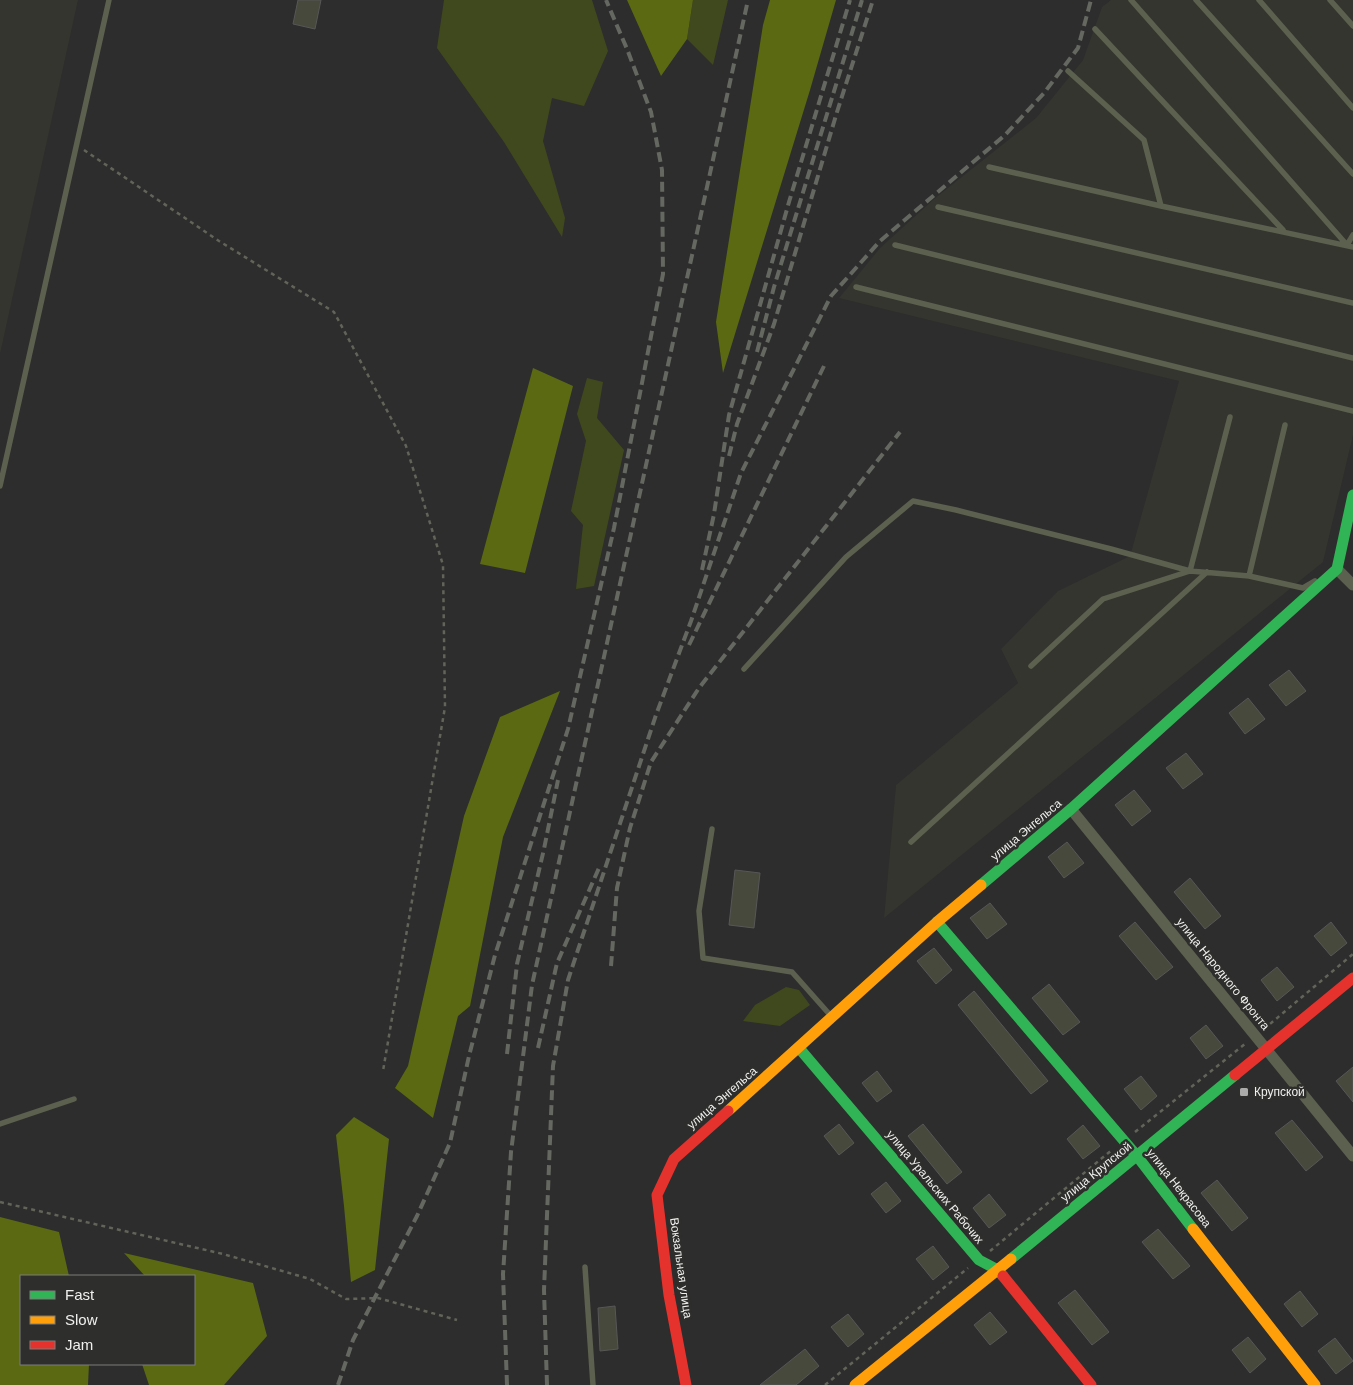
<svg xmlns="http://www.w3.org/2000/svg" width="1353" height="1385" viewBox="0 0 1353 1385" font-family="Arial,sans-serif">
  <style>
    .built { fill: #33352e }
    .green { fill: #40491d }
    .forest { fill: #5b6912 }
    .building { fill: #47493c; stroke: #575757 }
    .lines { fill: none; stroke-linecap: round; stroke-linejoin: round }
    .path { stroke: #626459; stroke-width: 2.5; stroke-dasharray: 4 4; stroke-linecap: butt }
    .lane { stroke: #5c604e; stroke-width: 5.5 }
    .street { stroke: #5c604e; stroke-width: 11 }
    .fast { stroke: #30b455; stroke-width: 11 }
    .slow { stroke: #ff9f0a; stroke-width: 11 }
    .jam { stroke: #e5322d; stroke-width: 11 }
    .rail { stroke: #656860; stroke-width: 4; stroke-dasharray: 10 5; stroke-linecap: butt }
    .poi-dot { fill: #acacab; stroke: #2e2e2c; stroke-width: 2 }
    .labels { text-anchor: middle; stroke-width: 5; stroke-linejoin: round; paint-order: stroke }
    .street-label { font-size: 12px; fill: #f0f0ef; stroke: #2e2e2c }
    .poi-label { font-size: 12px; fill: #f0f0ef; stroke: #2e2e2c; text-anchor: start }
  </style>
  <rect width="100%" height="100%" fill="#2d2d2d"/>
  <path class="built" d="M0,0H78L0,354Z
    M1111,0H1353V435L1323,562L884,918L896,785L1018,683L1001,649L1058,591L1130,556L1179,381L839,298L880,248L934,199L1036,118L1083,60L1102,7Z"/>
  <path class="green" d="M444,0H592L608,51L584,106L552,98L543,141L565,218L562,237L504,142L437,48Z
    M693,0H728L713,65L687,39Z
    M587,378L603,382L597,418L624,450L594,586L576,589L583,525L571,511L586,441L577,414Z
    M786,987L799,990L810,1005L780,1026L743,1021L755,1005Z"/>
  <path class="forest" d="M627,0H693L687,39L661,76Z
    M770,0H836L810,90L723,373L716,322L763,25Z
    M533,368L573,386L525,573L480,564Z
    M560,691L503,837L470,1006L458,1016L433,1118L395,1088L408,1066L464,816L500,717Z
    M354,1117L389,1139L375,1270L351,1282L344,1206L336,1135Z
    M0,1217L59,1232L69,1276H21V1364H89L88,1385H0Z
    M124,1253L253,1283L267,1336L224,1385H149L142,1364H194V1276H145Z"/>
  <path class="building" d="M298,0H321L315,29L293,24Z
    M1289,670L1306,691L1286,706L1269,685Z
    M1248,698L1265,719L1245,734L1229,713Z
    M1186,753L1203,774L1183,789L1166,768Z
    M1134,790L1151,811L1132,826L1115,805Z
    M1067,842L1084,863L1064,878L1048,857Z
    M735,870L760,873L754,928L729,925Z
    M1190,878L1221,916L1205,929L1174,892Z
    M990,903L1007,924L987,939L970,918Z
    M1135,922L1173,967L1156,980L1119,936Z
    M1331,922L1347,943L1331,956L1314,936Z
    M934,948L952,970L936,984L917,961Z
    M1277,967L1294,987L1277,1001L1261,980Z
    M1049,984L1080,1022L1063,1035L1032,998Z
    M974,991L1048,1081L1031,1094L958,1005Z
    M1206,1025L1223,1046L1206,1059L1190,1038Z
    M1353,1067V1102L1336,1081Z
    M877,1071L892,1091L877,1102L862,1083Z
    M1141,1076L1157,1096L1141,1110L1124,1089Z
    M1292,1120L1323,1157L1306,1171L1275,1133Z
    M839,1124L854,1143L839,1155L824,1136Z
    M923,1124L962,1172L947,1184L908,1136Z
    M1083,1125L1100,1146L1083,1159L1067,1139Z
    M1217,1180L1248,1218L1232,1231L1201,1193Z
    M886,1182L901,1201L886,1213L871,1194Z
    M989,1194L1006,1215L989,1228L973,1208Z
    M1158,1229L1190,1266L1173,1279L1142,1242Z
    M933,1246L949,1267L933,1280L916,1259Z
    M1075,1290L1109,1332L1092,1345L1058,1303Z
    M1300,1291L1318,1314L1302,1327L1284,1304Z
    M615,1306L618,1349L600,1351L598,1308Z
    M990,1312L1007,1332L990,1345L974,1325Z
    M848,1314L864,1334L848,1347L831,1327Z
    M1248,1337L1266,1359L1250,1373L1232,1350Z
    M1335,1338L1353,1361L1336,1374L1318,1351Z
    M805,1349L819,1366L796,1385H760Z"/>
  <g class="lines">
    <path class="path" d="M84,150L219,241L334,312L406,446L443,565L445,707L383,1071
      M1264,1029L1353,954
      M1135,1132L1246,1043
      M0,1202L223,1254L310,1279L346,1299L378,1298L457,1320
      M990,1251L1113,1149
      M825,1385L968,1268"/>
    <path class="lane" d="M1131,0L1347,245L1353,235
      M1196,0L1353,174
      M1259,0L1353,108
      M1330,0L1353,26
      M1095,29L1283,230
      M1068,71L1144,140L1161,206
      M989,167L1161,206L1353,247
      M938,207L1353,303
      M895,245L1353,358
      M856,287L1353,411
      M0,486L109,0
      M1249,576L1285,425
      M1031,666L1103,599L1190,571L1230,417
      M744,669L846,557L913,501L956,510L1111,549L1190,571L1249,576L1303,588L1315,581
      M712,829L699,911L703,958L792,972L831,1016
      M911,842L1207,572
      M0,1124L74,1099
      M585,1267L593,1385"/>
    <path class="street" d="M1337,569L1353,585
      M1071,809L1353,1156"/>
    <path class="fast" d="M981,885L1071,809L1337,569L1353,495
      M937,922L1137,1156L1193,1229
      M799,1048L979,1260L998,1270L1003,1276
      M1011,1259L1235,1075"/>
    <path class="slow" d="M728,1111L937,922L981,885
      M1193,1229L1315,1385
      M855,1385L1011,1259"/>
    <path class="jam" d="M1235,1075L1353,978
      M1003,1276L1091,1385
      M686,1385L669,1295L657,1195L674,1159L728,1111"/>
    <path class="rail" d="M757,352L774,287L862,0
      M729,456L737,424L774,324L837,112L873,0
      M702,570L714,514L729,415L789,202L850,0
      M689,645L824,366
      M611,966L617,888L630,828L651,762L699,688L900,432
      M538,1048L557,963L599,868
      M507,1054L517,964L544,849L558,780
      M338,1385L353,1340L417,1216L450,1143L469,1056L495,955L568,729L614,528L663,274L662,170L651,112L627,49L606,0
      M507,1385L503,1274L511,1152L532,985L748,0
      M547,1385L544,1290L553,1066L568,980L656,715L691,621L741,473L831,296L880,241L1005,135L1044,93L1078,48L1091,0"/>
  </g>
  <rect class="poi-dot" x="1239" y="1087" width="10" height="10" rx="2.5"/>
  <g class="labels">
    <g class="street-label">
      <text transform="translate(1026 830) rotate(-40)" y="4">улица Энгельса</text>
      <text transform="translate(1223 974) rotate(51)" y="4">улица Народного Фронта</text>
      <text transform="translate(722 1098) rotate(-41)" y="4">улица Энгельса</text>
      <text transform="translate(1096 1172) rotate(-39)" y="4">улица Крупской</text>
      <text transform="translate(935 1187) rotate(50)" y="4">улица Уральских Рабочих</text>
      <text transform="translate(1179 1188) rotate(52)" y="4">улица Некрасова</text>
      <text transform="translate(681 1268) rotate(82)" y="4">Вокзальная улица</text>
    </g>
    <g class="poi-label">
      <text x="1254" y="1096">Крупской</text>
    </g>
  </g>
  <rect x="20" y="1275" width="175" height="90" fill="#2e2e2c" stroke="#7c7c7a"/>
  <rect x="30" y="1291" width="25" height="8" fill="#30b455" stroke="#7c7c7a"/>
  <text x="65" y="1300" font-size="15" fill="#f0f0ef">Fast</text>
  <rect x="30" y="1316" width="25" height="8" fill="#ff9f0a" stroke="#7c7c7a"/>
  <text x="65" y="1325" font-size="15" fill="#f0f0ef">Slow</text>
  <rect x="30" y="1341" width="25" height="8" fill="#e5322d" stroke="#7c7c7a"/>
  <text x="65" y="1350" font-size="15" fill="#f0f0ef">Jam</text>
</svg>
